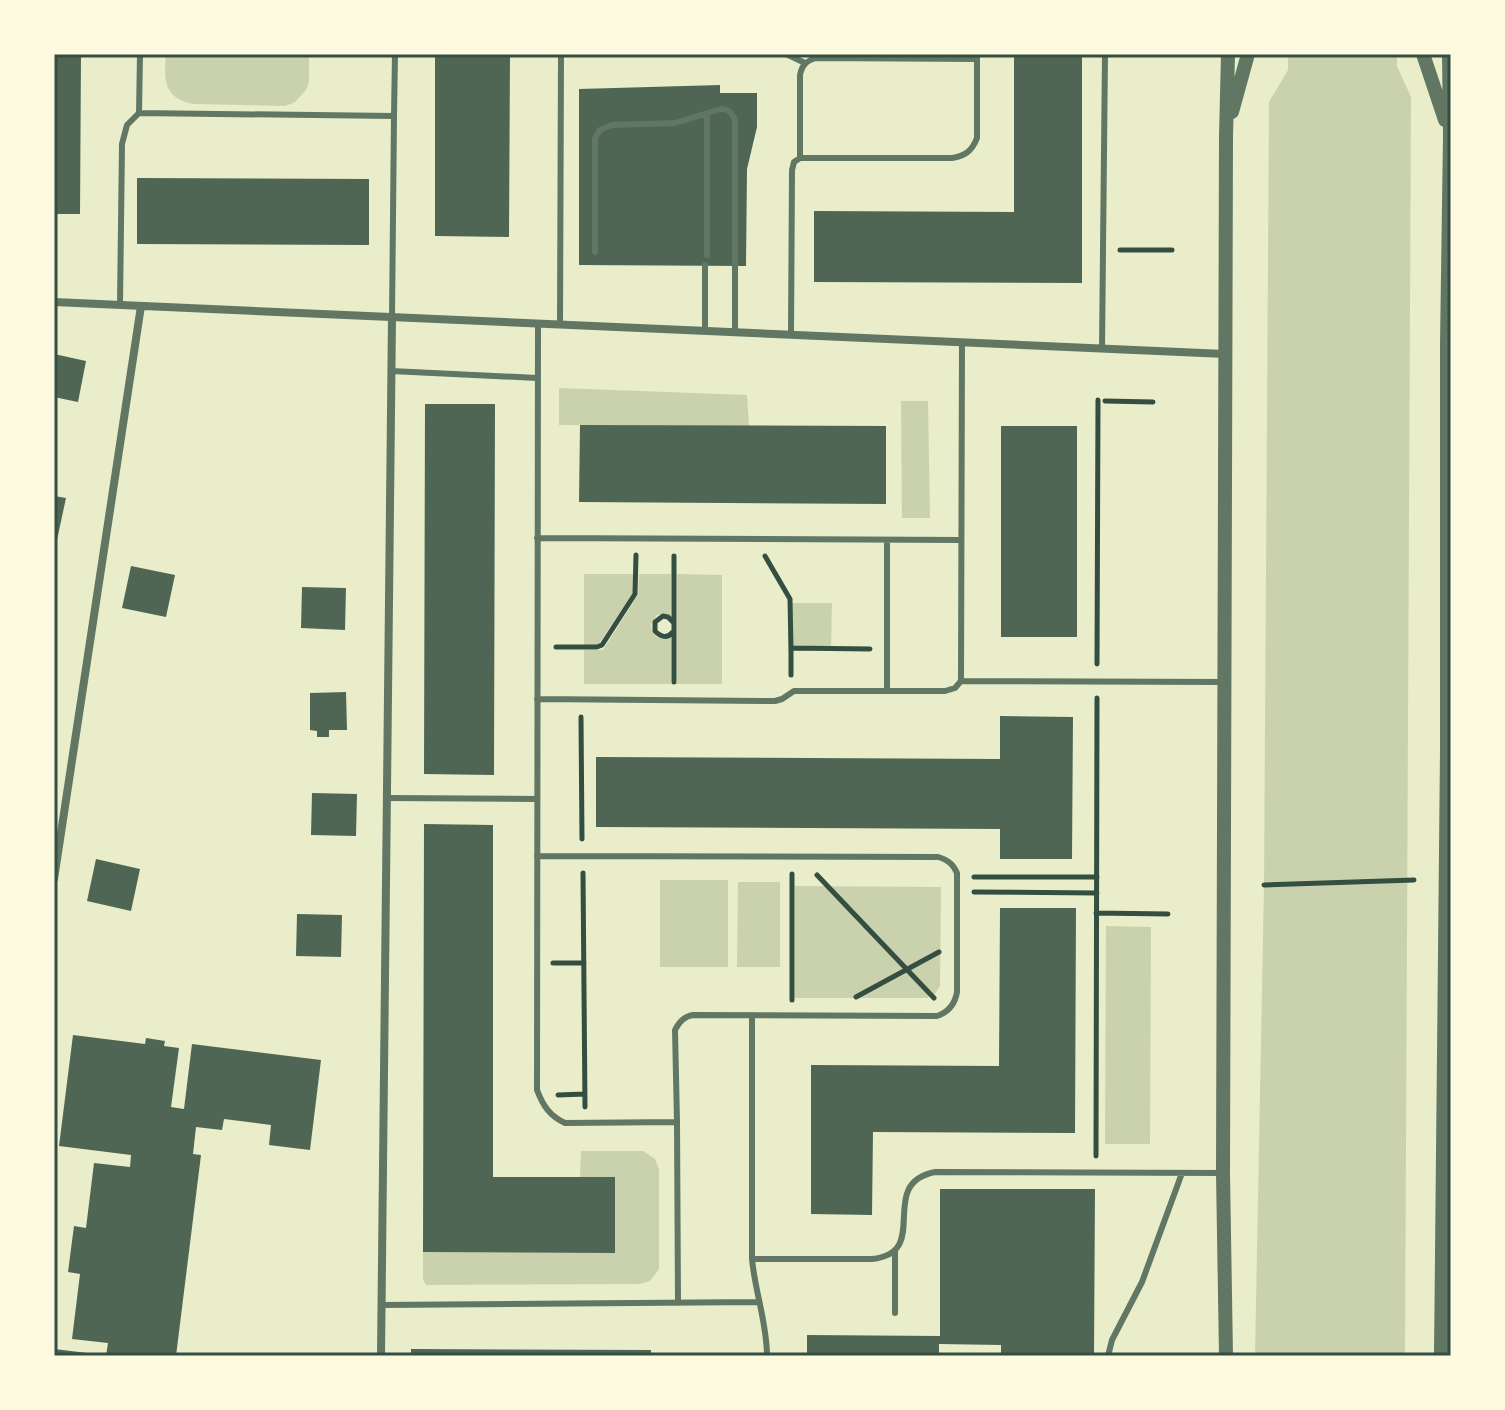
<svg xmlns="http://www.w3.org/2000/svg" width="1505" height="1410" viewBox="0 0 1505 1410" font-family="Mulish,sans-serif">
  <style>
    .green { fill: #cad2ad }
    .building { fill: #4f6655 }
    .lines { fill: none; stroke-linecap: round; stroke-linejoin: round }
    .path { stroke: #344e41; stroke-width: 5 }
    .service { stroke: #617663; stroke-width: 6 }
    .minor { stroke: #617663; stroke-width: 8 }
    .tertiary { stroke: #617663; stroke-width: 14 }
    .neatline { fill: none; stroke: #344e41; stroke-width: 3 }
  </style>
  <rect width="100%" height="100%" fill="#e9edc9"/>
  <path class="green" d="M166,54H309V82L306,90L295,102L285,106L193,104C163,98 164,79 166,54Z
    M1288,54H1397V66L1411,97L1405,1356H1255L1264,885L1269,102L1288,70Z
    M559,388L747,395L749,426L559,425Z
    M901,401H928L930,518H902Z
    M584,574H633V593L598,645H584Z
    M639,574H671V616L667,614L657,615L651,624C651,636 660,642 671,636V684H584V650H603L638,595Z
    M677,574L722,575V684H677Z
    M788,603H832L831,651H788Z
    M660,880H728V967H660Z
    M738,882H780V967H737Z
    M795,886L941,887L940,986L935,994L927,998H795Z
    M1106,926L1151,927L1150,1144H1105Z
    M581,1151H643L655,1159L659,1169V1269L650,1281L640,1284L426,1285L423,1279V1252L615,1253V1177H580Z"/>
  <path class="building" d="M54,54H81L80,214H54Z
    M435,54H510L509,237L435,236Z
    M1014,54H1082V283L814,282V211L1014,212Z
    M720,85V93H757V127L747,169L746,266L579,265V89Z
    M137,178L369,179V245L137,244Z
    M54,354L86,361L78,402L54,397Z
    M425,404H495L494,775L424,774Z
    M580,425L886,426V504L579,502Z
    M1001,426H1077V637H1001Z
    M54,496L66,498L57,540H54Z
    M131,566L175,575L166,617L122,608Z
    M302,587L346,588L345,630L301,628Z
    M346,692L347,730H329V737H317V731L310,730V693Z
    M1000,716L1073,717L1072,859H1000V829L596,827V757L1000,759Z
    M312,793L357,794L356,836L311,835Z
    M424,824L493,825V1177H615V1253L423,1252Z
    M96,859L140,869L131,911L87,901Z
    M1000,908H1076L1075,1133L873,1132L872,1215L811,1214V1065L999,1066Z
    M297,914L342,915L341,957L296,956Z
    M73,1035L145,1044L146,1038L165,1041L164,1046L179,1048L171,1107L184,1109L192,1044L321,1060L310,1150L269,1145L271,1125L224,1119L222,1130L196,1127L193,1154L201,1155L176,1356H106L108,1343L72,1339L80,1274L68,1272L74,1226L86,1228L94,1163L130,1167L131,1155L59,1146Z
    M940,1189H1095L1094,1356H1001V1345L939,1344V1356H807V1335L940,1336Z
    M54,1349L96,1354V1356H54Z
    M411,1349L651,1350V1356H411Z"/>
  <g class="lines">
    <path class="path" d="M1120,250H1172
      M1105,401L1153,402
      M765,556L790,599L791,648
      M673,632C667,639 661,637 655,631V622L663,616L668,617L674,623
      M556,647H597L602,645L635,594L636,555
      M1097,664L1098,400
      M791,675V648L870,649
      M674,682V556
      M581,717L582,839
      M583,873L585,1107
      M792,874V1000
      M817,875L934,998
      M974,877H1097
      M1264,885L1414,880
      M974,892L1097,893
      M1096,913L1168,914
      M553,963H584
      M856,997L939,952
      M558,1095L585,1094
      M1096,1156L1097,698"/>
    <path class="service" d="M140,54L139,113L394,116L395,54
      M786,54L805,63
      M800,158V75C802,65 806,61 816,58L977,59
      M595,252V138L600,130L612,125L675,123L721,109C729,109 732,113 735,120V333
      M707,255V114
      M120,305L122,144L127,125L139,113
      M392,317L394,116
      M538,324L537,1090C543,1106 550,1116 565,1123L677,1122L678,1303
      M560,325L561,54
      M705,331V265
      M791,335L792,170L794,162L800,158H952C965,156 972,151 977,138V54
      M1102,349L1105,54
      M391,371L537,378
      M537,538L961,540
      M961,681L1224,682
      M887,691V540
      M537,699L775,701L782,699L794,691H945L955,688L961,681L962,343
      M386,798L537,799
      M537,856L938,857C948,860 953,864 957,873V992C955,1004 949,1012 937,1016L693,1015C684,1016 679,1022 675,1030L677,1122
      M752,1015V1259C755,1292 767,1323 767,1356
      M895,1250V1313
      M752,1259H872C933,1253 875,1184 935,1172L1223,1173
      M381,1305L759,1302
      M1108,1356L1112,1340L1142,1282L1182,1173"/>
    <path class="minor" d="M54,302L1225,354
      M54,879L141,306
      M381,1356L392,317"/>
    <path class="tertiary" d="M1423,54L1445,120
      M1232,112L1248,54
      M1226,1356L1223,1173L1226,136L1228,54
      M1441,1356L1447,751V345L1450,135L1449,54"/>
  </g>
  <rect width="1505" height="1410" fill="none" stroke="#fefae0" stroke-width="112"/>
  <rect x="56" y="56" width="1393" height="1298" class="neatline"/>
</svg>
